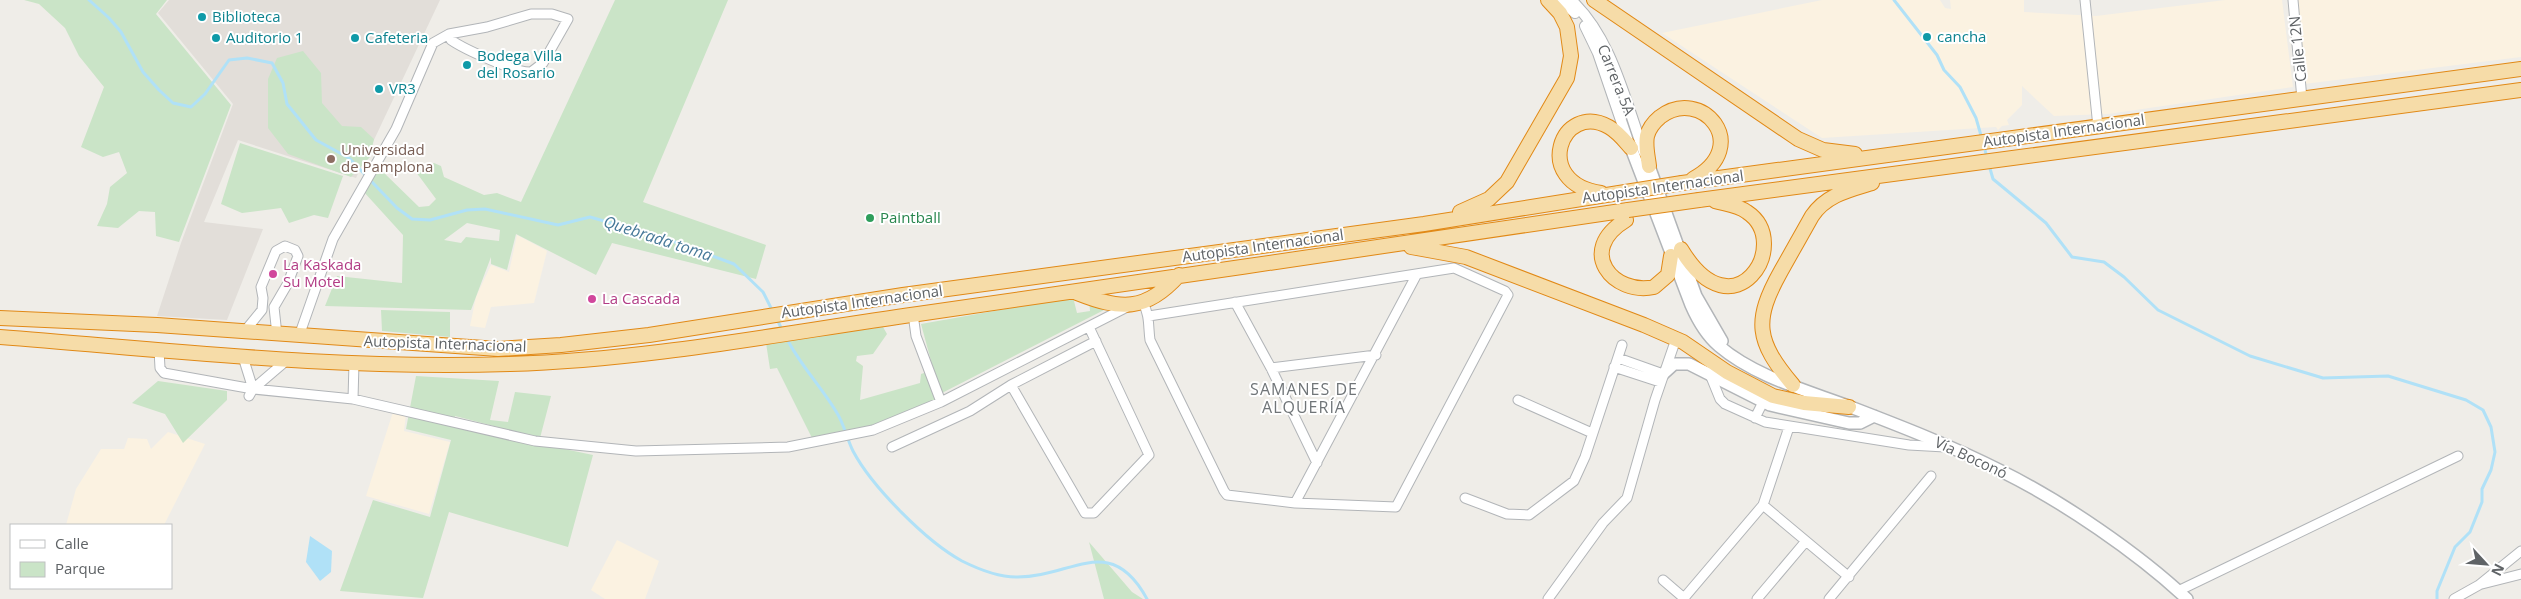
<svg xmlns="http://www.w3.org/2000/svg" width="2521" height="599" viewBox="0 0 2521 599" font-family="'Open Sans',sans-serif">
  <style>
    .commercial { fill: #fbf2e1 }
    .education { fill: #e2ded9 }
    .green { fill: #cae4c7; fill-rule: evenodd }
    .water { fill: #b0e1f7 }
    .lines { fill: none; stroke-linecap: round; stroke-linejoin: round }
    .stream { stroke: #b0e1f7; stroke-width: 3 }
    .minor-casing { stroke: #b2b5b8; stroke-width: 11 }
    .tertiary-casing { stroke: #b2b5b8; stroke-width: 12 }
    .secondary-casing { stroke: #b2b5b8; stroke-width: 14 }
    .trunk-casing { stroke: #e18916; stroke-width: 16 }
    .minor { stroke: #fff; stroke-width: 9 }
    .tertiary { stroke: #fff; stroke-width: 10 }
    .secondary { stroke: #fff; stroke-width: 11 }
    .trunk { stroke: #f6dca8; stroke-width: 14 }
    .trunk-bridge-casing { stroke: #e18916; stroke-width: 16; stroke-linecap: butt }
    .trunk-bridge { stroke: #f6dca8; stroke-width: 14 }
    .culture-dot { fill: #0f9aa8; stroke: #fff; stroke-width: 2 }
    .education-dot { fill: #8d6e63; stroke: #fff; stroke-width: 2 }
    .leisure-dot { fill: #2e9e5b; stroke: #fff; stroke-width: 2 }
    .hotel-dot { fill: #d1479c; stroke: #fff; stroke-width: 2 }
    .labels { text-anchor: middle; stroke-width: 4; stroke-linejoin: round; paint-order: stroke }
    .culture-label { font-size: 15px; fill: #0d838f; stroke: #fff; text-anchor: start }
    .street-label { font-size: 15px; fill: #5f6366; stroke: #fff }
    .education-label { font-size: 15px; fill: #785e54; stroke: #fff; text-anchor: start }
    .leisure-label { font-size: 15px; fill: #27864d; stroke: #fff; text-anchor: start }
    .hotel-label { font-size: 15px; fill: #b23c85; stroke: #fff; text-anchor: start }
    .water-label { font-size: 16px; font-style: italic; fill: #467898; stroke: #fff }
    .neighbourhood-label { font-size: 16px; letter-spacing: 1px; fill: #707578; stroke: #fff }
  </style>
  <rect width="100%" height="100%" fill="#efede8"/>
  <path class="commercial" d="M1822,0H1940L1945,8L1951,9L1950,0H2024V12L2096,16L2225,0H2282L2293,87L2108,114L2054,116L2022,86V105L2007,120L2009,125L2002,126L1998,130L1996,127L1822,138L1662,33Z
    M2295,0H2521V57L2304,84Z
    M517,235L547,251L534,303L491,307L485,328L470,326L476,297L491,265L509,272Z
    M393,412L406,414L404,431L450,442L429,514L366,496Z
    M168,432L205,444L164,525H66L76,489L101,449H124L128,438L147,439L151,449Z
    M617,540L659,561L645,599H605L591,590Z"/>
  <path class="education" d="M169,0H440L356,178L238,140L204,222L263,229L227,320L157,316L181,243L233,104L158,13Z"/>
  <path class="green" d="M24,0H167L156,14L231,105L179,242L156,236L155,212L139,211L118,228L97,226L107,204L110,187L127,173L119,152L103,157L81,147L104,87L79,56L65,28L39,4Z
    M615,0H728L643,202L766,245L756,279L612,243L596,275L516,234L507,270L491,264V257L471,310L325,306L337,276L402,283L403,235L363,191L380,169L419,207L429,206L436,199L416,172L434,163L441,166L444,177L484,195L497,193L521,202ZM467,223L500,230L499,241L466,237L461,243L444,240Z
    M303,51L321,73L322,103L342,126L361,127L374,139L370,157L351,177L288,154L268,128V79L277,58Z
    M240,143L343,176L328,218L314,215L289,223L281,208L242,213L221,204Z
    M1073,297L1077,313L1090,311L1089,300L1106,309L940,394L921,324Z
    M381,310L450,312V337L382,331Z
    M883,327L887,334L873,354L857,356L856,361L863,366L860,400L920,383L921,374L927,372L938,402L876,427L813,440L777,368L770,369L766,343Z
    M416,376L499,381L490,420L508,422L515,392L551,396L540,438L455,416L454,426L593,455L568,547L449,512L423,598L340,591L373,500L430,517L451,440L406,429Z
    M158,381L227,391V400L183,443L165,414L132,403Z
    M1089,542L1132,592L1143,599H1104Z"/>
  <path class="water" d="M310,536L332,551L331,572L320,581L306,562Z"/>
  <g class="lines">
    <path class="stream" d="M89,0L109,18L121,32L143,72L159,90L173,103L191,107L205,94L229,60L247,58L272,63L283,83L287,104L316,140L349,158L397,208L412,219L430,220L467,210L485,209L558,225L590,217L667,239L734,264L763,292L773,312
      M1894,0L1937,55L1944,70L1960,87L1976,118L1982,139
      M1984,145L1987,159
      M1989,165L1993,179L2046,223L2072,257L2104,262L2124,277L2158,310L2250,356L2323,378L2388,376L2466,400L2483,410L2491,427L2495,452L2491,470L2482,489V502L2470,532L2455,547L2437,591V599
      M777,319L783,332
      M786,337C799,364 821,386 837,413C844,424 847,439 853,451C872,487 927,542 962,561C978,569 998,577 1016,577C1071,578 1110,531 1147,599"/>
    <defs>
      <path id="minor" d="M2085,0L2098,127
        M2293,0L2302,99
        M1235,302L1271,368L1317,463
        M1143,303C1150,316 1148,326 1150,340L1224,491L1227,495L1295,503L1396,507L1508,295L1505,291L1454,268L1149,316
        M913,314L916,336L941,402
        M244,332L262,310L263,298L261,287L276,251L285,246L295,250L298,256L288,283L274,307L277,335
        M299,336L333,239L396,129L433,43L449,34L487,27L531,14H552L568,19L543,63L531,72C516,73 464,49 451,40L449,34
        M159,350L160,368L164,373L253,389L353,399L535,441L636,451L788,447L873,430L941,402L1127,307
        M243,357L253,389
        M1618,358L1663,374
        M1614,367L1660,382
        M1271,368L1376,355
        M1709,372L1720,399L1725,404L1765,422L1909,445L1945,447
        M1011,385L1085,513H1094L1149,455L1089,327
        M249,396L253,389L287,360
        M353,399L354,363
        M1518,400L1592,433
        M1755,418L1763,402
        M892,447L970,411L1011,385L1096,341
        M1465,498L1507,514L1529,515L1574,481L1585,457L1622,345
        M1295,503L1417,274
        M1763,505L1849,577
        M1663,580L1685,599
        M2482,584L2521,574
        M2178,591L2458,456
        M1684,598L1763,505L1789,427
        M1548,599L1603,523L1627,498L1655,400L1676,339
        M1757,599L1806,541
        M1829,599L1931,476
        M2454,599L2479,585L2521,551"/>
      <path id="tertiary" d="M1561,0L1575,13
        M1571,0C1612,38 1625,101 1644,152
        M1585,26L1598,53L1629,144"/>
      <path id="secondary" d="M1631,148L1691,305C1698,321 1706,335 1719,346C1754,376 1805,390 1848,406C1900,426 1952,446 2001,471C2062,501 2138,553 2187,599
        M1649,166L1696,296L1722,341
        M1663,374L1674,364H1689L1770,405L1849,423H1860L1874,416"/>
      <path id="trunk" d="M1594,0L1798,139L1823,150L1855,154
        M1649,166C1648,157 1645,146 1647,136C1649,128 1654,122 1660,117C1701,85 1754,146 1693,179
        M1682,183L2521,69
        M1601,193C1531,183 1561,100 1609,127C1618,132 1624,140 1631,148
        M1699,200L2521,90
        M1460,212L1489,199L1507,182L1567,78L1571,56L1567,27L1560,13L1548,0
        M1626,220C1575,251 1614,296 1654,287L1668,275L1671,256
        M1411,247L1466,257L1644,325L1683,342L1727,372L1773,396L1804,403L1849,407
        M1681,249C1734,338 1794,243 1747,212C1738,205 1725,204 1715,201
        M1077,293C1120,310 1146,312 1179,275
        M0,318L157,325L498,349L561,345L649,335L903,295L1424,224L1619,193
        M0,337C169,350 340,370 510,364C647,360 783,333 918,314C1155,280 1391,245 1628,210
        M1793,385C1756,341 1753,321 1781,271C1791,253 1802,234 1812,216C1826,195 1849,190 1872,183"/>
    </defs>
    <use href="#minor" class="minor-casing"/>
    <use href="#tertiary" class="tertiary-casing"/>
    <use href="#secondary" class="secondary-casing"/>
    <use href="#trunk" class="trunk-casing"/>
    <use href="#minor" class="minor"/>
    <use href="#tertiary" class="tertiary"/>
    <use href="#secondary" class="secondary"/>
    <use href="#trunk" class="trunk"/>
    <defs>
      <path id="trunk-bridge" d="M1619,193L1682,183
        M1628,210L1699,200"/>
    </defs>
    <use href="#trunk-bridge" class="trunk-bridge-casing"/>
    <use href="#trunk-bridge" class="trunk-bridge"/>
  </g>
  <g class="culture-dot">
    <circle cx="202" cy="17" r="5"/>
    <circle cx="1927" cy="37" r="5"/>
    <circle cx="216" cy="38" r="5"/>
    <circle cx="355" cy="38" r="5"/>
    <circle cx="467" cy="65" r="5"/>
    <circle cx="379" cy="89" r="5"/>
  </g>
  <circle class="education-dot" cx="331" cy="159" r="5"/>
  <circle class="leisure-dot" cx="870" cy="218" r="5"/>
  <g class="hotel-dot">
    <circle cx="273" cy="274" r="5"/>
    <circle cx="592" cy="299" r="5"/>
  </g>
  <g class="labels">
    <g class="culture-label">
      <text x="212" y="22">Biblioteca</text>
      <text x="1937" y="42">cancha</text>
      <text x="226" y="43">Auditorio 1</text>
      <text x="365" y="43">Cafeteria</text>
      <text x="477" y="61">Bodega Villa<tspan x="477" dy="17">del Rosario</tspan></text>
      <text x="389" y="94">VR3</text>
    </g>
    <g class="street-label">
      <text transform="translate(2298 49) rotate(-96)" y="5">Calle 12N</text>
      <text transform="translate(1616 80) rotate(68)" y="5">Carrera 5A</text>
      <text transform="translate(2064 131) rotate(-8)" y="5">Autopista Internacional</text>
      <text transform="translate(1663 187) rotate(-8)" y="5">Autopista Internacional</text>
      <text transform="translate(1263 246) rotate(-8)" y="5">Autopista Internacional</text>
      <text transform="translate(862 302) rotate(-8)" y="5">Autopista Internacional</text>
      <text transform="translate(445 344) rotate(2)" y="5">Autopista Internacional</text>
      <text transform="translate(1971 458) rotate(25)" y="5">Vía Boconó</text>
    </g>
    <g class="education-label">
      <text x="341" y="155">Universidad<tspan x="341" dy="17">de Pamplona</tspan></text>
    </g>
    <g class="leisure-label">
      <text x="880" y="223">Paintball</text>
    </g>
    <g class="hotel-label">
      <text x="283" y="270">La Kaskada<tspan x="283" dy="17">Su Motel</tspan></text>
      <text x="602" y="304">La Cascada</text>
    </g>
    <g class="water-label">
      <text transform="translate(658 238) rotate(18)" y="6">Quebrada toma</text>
    </g>
    <g class="neighbourhood-label">
      <text x="1304" y="395">SAMANES DE<tspan x="1304" dy="18">ALQUERÍA</tspan></text>
    </g>
  </g>
  <rect x="10" y="524" width="162" height="65" fill="#ffffff" stroke="#bfc1c2"/>
  <rect x="20" y="540" width="25" height="8" fill="#ffffff" stroke="#bfc1c2"/>
  <text x="55" y="549" font-size="15" fill="#5f6366">Calle</text>
  <rect x="20" y="562" width="25" height="15" fill="#cae4c7" stroke="#bfc1c2"/>
  <text x="55" y="574" font-size="15" fill="#5f6366">Parque</text>
  <g transform="translate(2486 564) rotate(116)" stroke="#ffffff" stroke-width="4" paint-order="stroke">
  <path d="M0-4L9 19L0 12L-9 19Z" fill="#5f6366"/>
  <text y="-8" font-size="14" font-weight="bold" text-anchor="middle" fill="#5f6366">N</text>
  </g>
</svg>
